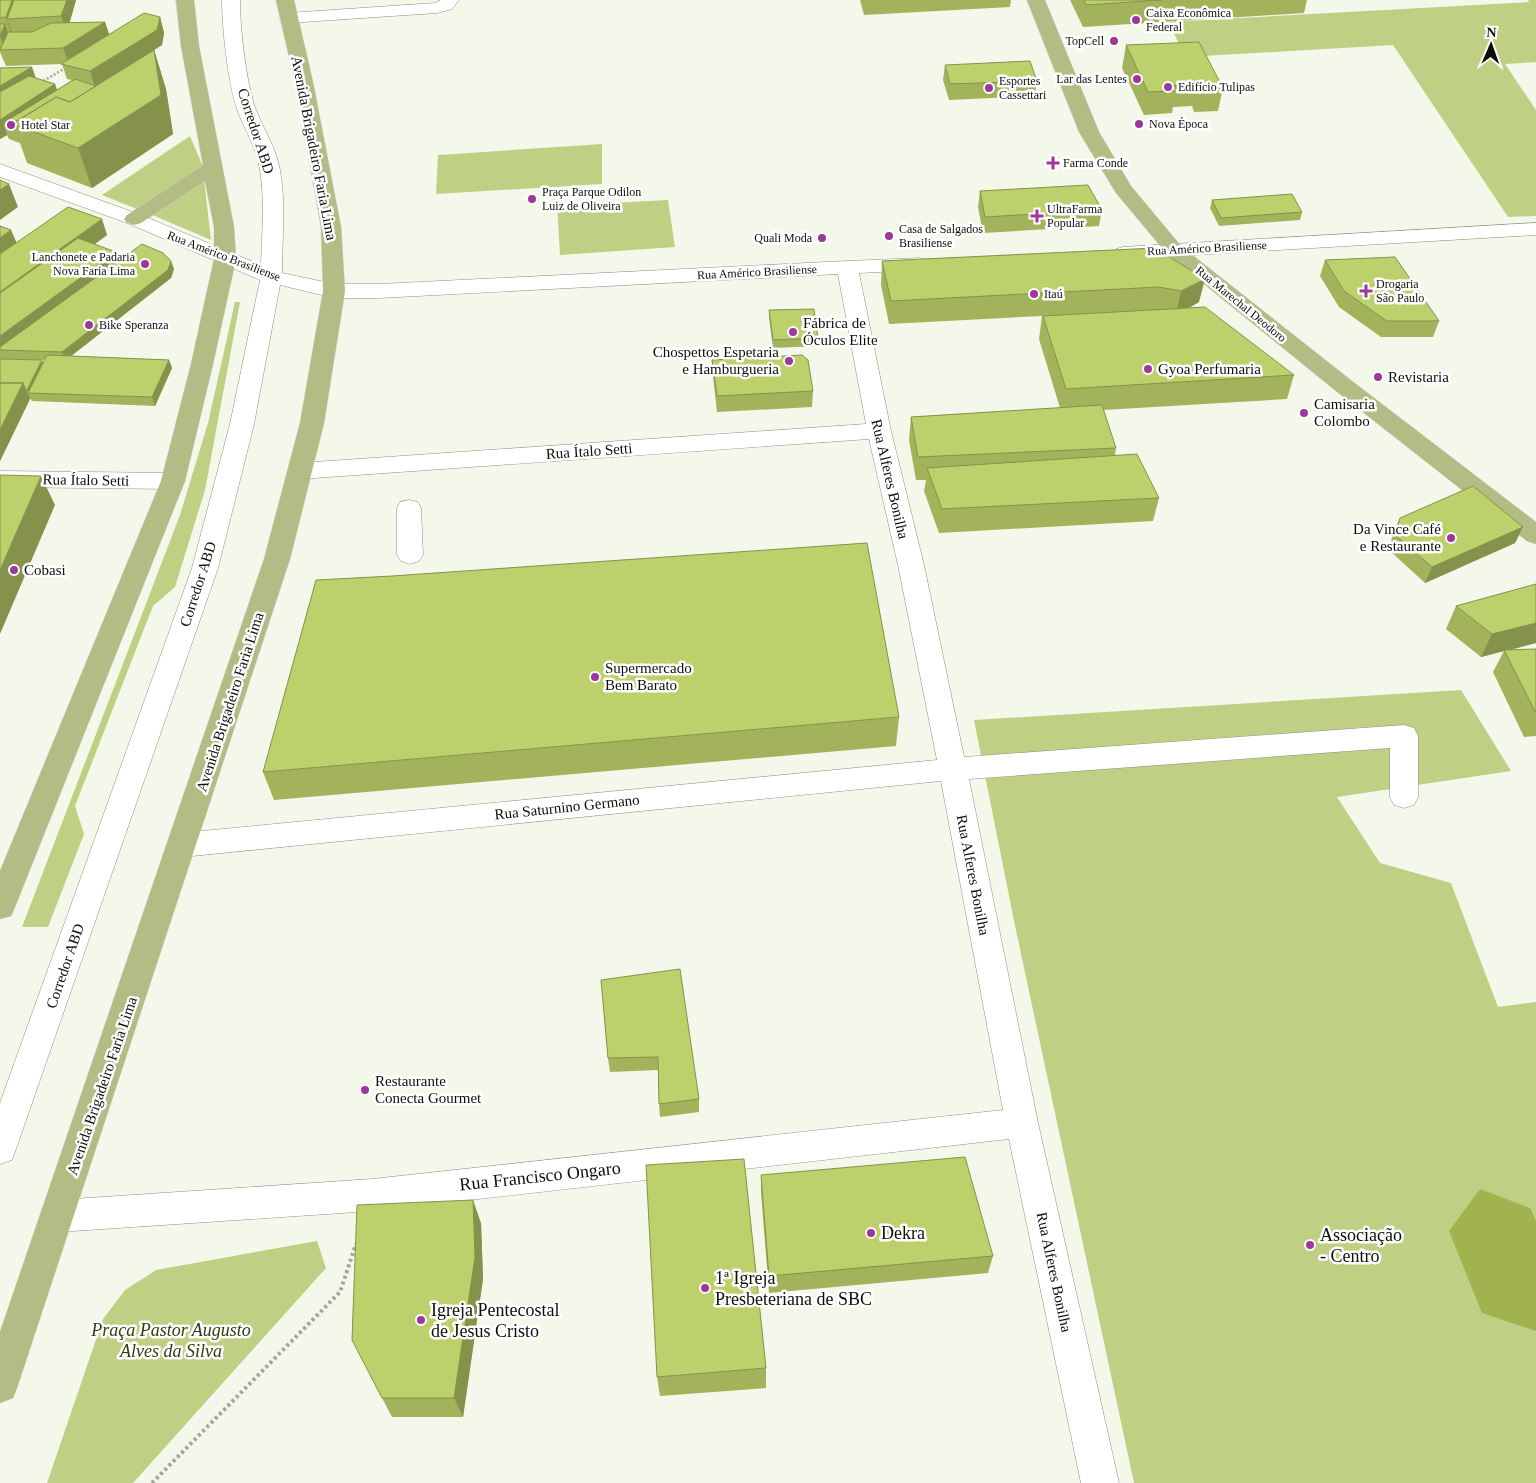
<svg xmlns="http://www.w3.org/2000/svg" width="1536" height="1483" viewBox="0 0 1536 1483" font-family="Georgia,serif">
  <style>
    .green { fill: #bfd084 }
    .water { fill: #a0b34e }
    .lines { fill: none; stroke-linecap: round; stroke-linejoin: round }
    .minor-casing { stroke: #8b8e82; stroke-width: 1 }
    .major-casing { stroke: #d8d8d8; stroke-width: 1 }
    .path-far1 { stroke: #a3a69b; stroke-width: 2.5; stroke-dasharray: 2 2; stroke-linecap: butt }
    .path { stroke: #a3a69b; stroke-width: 4; stroke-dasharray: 3 3; stroke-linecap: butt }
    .minor { fill: #fff; fill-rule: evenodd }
    .major { fill: #b3bc85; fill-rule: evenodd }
    .wall { fill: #a2b35c }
    .shaded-wall { fill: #84924b }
    .building { fill: #bcd06b; stroke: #84924b }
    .poi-dot { fill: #9d379b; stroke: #fff; stroke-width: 2 }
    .labels { text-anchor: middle; stroke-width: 5; stroke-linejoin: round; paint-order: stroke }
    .far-poi-label { font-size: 12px; fill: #0d0e09; stroke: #fff; text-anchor: start }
    .far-street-label { font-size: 12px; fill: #0d0e09; stroke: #fff }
    .street-label { font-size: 15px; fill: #0d0e09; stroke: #fff }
    .poi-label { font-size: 15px; fill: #0d0e09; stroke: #fff; text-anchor: start }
    .near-street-label { font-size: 18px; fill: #0d0e09; stroke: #fff }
    .near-poi-label { font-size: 18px; fill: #0d0e09; stroke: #fff; text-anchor: start }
    .near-park-label { font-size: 18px; font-style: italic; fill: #343b11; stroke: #fff }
  </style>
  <rect width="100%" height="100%" fill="#f4f8ea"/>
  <path class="green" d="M1528,0H1536V62L1505,64L1536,110V216L1508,217L1393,45L1186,57L1168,22L1529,2Z
    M190,136L204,169L142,211L102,195Z
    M602,144V184L436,194L438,155Z
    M204,179L211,240L150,214Z
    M668,200L675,247L560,255L557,206Z
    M235,302H240L205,490L175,587L153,606L75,806L84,834L48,927H22L180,515L208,423Z
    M1461,690L1511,771L1337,797L1380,863L1451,883L1498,1007L1536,1002V1483H1134L1014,921L974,720Z
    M317,1241L326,1268L133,1483H47L103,1319L125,1290L156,1270Z"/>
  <path class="water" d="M1480,1189L1530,1208L1536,1221V1331L1482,1313L1449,1231Z"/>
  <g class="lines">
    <defs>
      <path id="minor" d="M222,0H240C240,28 246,83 256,110C264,130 276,148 280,170C286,203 282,239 282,273L334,284H379L847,261L920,258L927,260L931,264L927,268L920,270L859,273L891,431L924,565L964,757L1404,725L1414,728L1418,736V797L1414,805L1404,808L1394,805L1390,797V748L969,779L1038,1123L1119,1483H1081L1009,1139L372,1211L58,1232L46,1227L41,1216L46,1205L58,1200L372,1179L1003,1110L941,781L182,857L172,853L168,845L172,837L182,833L937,760L898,565L869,439L300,479L292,477L288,471L292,465L300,463L866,424L838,274L379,298H334L280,285L254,424L218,568L16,1149L12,1160L0,1164V1103L192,568L230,424L260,280L127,223L0,177V164L141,215L261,265C262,234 265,201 260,170C257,147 244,130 237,109C228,83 222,28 222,0Z
        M441,0H459L452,9L437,13L288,23L282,22L279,18L282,14L288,13L435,3Z
        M1536,223V235L1123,259L1116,257L1113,253L1116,249L1123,247Z
        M0,471L173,473L181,475L185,481L181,487L173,489L0,487Z
        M409,500L418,502L421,508L423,555L419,561L410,564L401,561L397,555V508L400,502Z"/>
      <path id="major" d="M176,0H194L199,46L234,227L236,259L213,364L185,481L15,907L11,916L0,919V871L161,481L191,364L214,259V227L205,181L141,223L134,225L127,223L124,219L127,215L203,165L181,46Z
        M276,0H294L313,82L341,227L345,291L324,423L290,559L18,1385L13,1398L0,1403V1332L264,559L300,423L323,291L321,227L295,82Z
        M1027,0H1045L1099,132L1131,186L1181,246L1352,381L1536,522V544L1527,541L1336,391L1167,254L1116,193L1079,132Z"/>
    </defs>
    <use href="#minor" class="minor-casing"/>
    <use href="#major" class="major-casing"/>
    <path class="path-far1" d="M40,83L67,67"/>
    <path class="path" d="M152,1483L340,1292L356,1244"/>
    <use href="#minor" class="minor"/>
    <use href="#major" class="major"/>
  </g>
  <path class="wall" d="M0,0H76L69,23L105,22L109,34L160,17L164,33L162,45L154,50L166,89L173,134L92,188L27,163L20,143L9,139L7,135L0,139V68L32,67L36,78L55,84L57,90L72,80L67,79L62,64L6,66L0,52Z
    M860,0H1011L1010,7L864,15Z
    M1070,0H1307L1304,13L1083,27Z
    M1126,45L1223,88L1218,111L1194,112L1192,106L1173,107L1172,113L1144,115L1122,68Z
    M945,65L1037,81L1035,96L949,100L943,80Z
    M980,191L1102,210L1099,226L983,233L978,207Z
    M1212,200L1302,212L1300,220L1219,226L1210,208Z
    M0,226L11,230L16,243L107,235L95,244L119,261L174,269L171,278L71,356L169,360L172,368L155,406L32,401L30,398V399L0,461V359L43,363L45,360L0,359Z
    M1155,248L1199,302L1189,308L1294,375L1287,399L1103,410L1116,448L1115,455L1159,498L1153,521L939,533L924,491L926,480H916L909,440L911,417L1060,408L1039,339L1042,316L889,324L881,285L882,261Z
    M1325,260L1439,321L1433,337H1381L1339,307L1320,276Z
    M769,310L818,338V346L773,348L769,318Z
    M712,360L813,391L812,407L717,412L713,376Z
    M1400,518L1523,527L1515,543L1425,583L1389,550L1393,534Z
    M1456,606L1536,643L1510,650L1536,649V736L1524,737L1493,672L1504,651L1481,657L1446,629Z
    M899,717L896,746L274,800L263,772Z
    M601,980L699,1099V1112L660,1117L659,1104L658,1070L610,1072L608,1058Z
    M761,1175L993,1256L988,1273L769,1293L761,1193Z
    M481,1223L483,1279L463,1417H392L382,1398Z
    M766,1368V1388L660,1396L657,1377Z"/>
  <path class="shaded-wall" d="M12,0H23L7,19L12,32L11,33L6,17Z
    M67,0H76L67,32L61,16Z
    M160,17L164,33L162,45L154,50L166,89L173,134L92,188L78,148L95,87L90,71Z
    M105,22L110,38L69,64L63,48Z
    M5,24L10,39L5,50L0,36Z
    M32,67L37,83L0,106V86Z
    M55,84L60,100L12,124L3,123L7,135L0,139V120Z
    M9,184L18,207L0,220V190Z
    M102,219L107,235L1,312L0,309V292Z
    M11,230L18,246L0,259V238Z
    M116,252L121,268L0,350V336Z
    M171,261L174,269L171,278L66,360L62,352Z
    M1205,279L1199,302L1176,315L1181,291Z
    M42,360L45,368L29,393L27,390Z
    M169,360L172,368L155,406L152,397Z
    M23,383L30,399L0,461V430Z
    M41,476L55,505L0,634V570Z
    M1523,527L1515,543L1425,583L1432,567Z
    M1536,623V643L1505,651L1504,650V651L1481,657L1492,634Z
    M473,1200L481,1223L483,1279L463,1417L454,1398Z"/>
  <path class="building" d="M0,0H12L6,17L0,18Z
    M14,0H67L61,16L7,19Z
    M1084,0H1162L1086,5Z
    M144,13L160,17L157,30L90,71L61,64Z
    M105,22L63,48L0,50L8,32H32L51,23Z
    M0,24H5L0,36Z
    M1199,42L1223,88L1199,89L1197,84L1174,85L1177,91L1148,92L1126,45Z
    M154,50L161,95L78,148L12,124L56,97L70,102Z
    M1030,61L1037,81L950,84L945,65Z
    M32,67L0,86V68Z
    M29,76L55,84L0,120V92Z
    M75,79L96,86L70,102L56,97L12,124L14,128L3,123Z
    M0,180L9,184L0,190Z
    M1088,185L1102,210L985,217L980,191Z
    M1292,194L1302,212L1221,218L1212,200Z
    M68,207L102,219L0,292V254Z
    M0,226L11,230L0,238Z
    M78,238L116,252L0,336V293Z
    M142,244L163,253L171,261L168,270L62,352L0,350V347Z
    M1155,248L1205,279L1181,291L1159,287L891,301L882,261Z
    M1395,257L1439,321H1387L1344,291L1325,260Z
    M1205,307L1294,375L1066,389L1043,316Z
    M814,309L818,338L773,340L769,310Z
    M47,355L169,360L152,397L28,393Z
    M802,355L808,360L813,391L717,396L712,360Z
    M0,359L42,360L27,390H26L23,383H0Z
    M0,383H23L0,430Z
    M1102,405L1116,448L918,457L911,417Z
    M1137,454L1159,498L942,509L927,468Z
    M0,475L41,476L0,570Z
    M1473,486L1523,527L1432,567L1395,535L1400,518Z
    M867,543L899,717L263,772L316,580L392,576Z
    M1536,584V623L1492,634L1456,606Z
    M1536,649V713L1504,650Z
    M680,969L699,1099L659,1104L658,1057L608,1058L601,980Z
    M965,1157L993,1256L769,1276L761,1175Z
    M744,1159L766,1368L657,1377L646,1165Z
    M473,1200L475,1257L454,1398H382L352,1340L357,1205Z"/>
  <g class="poi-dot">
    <circle cx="1136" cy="20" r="5"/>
    <circle cx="1114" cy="41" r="5"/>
    <circle cx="1137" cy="79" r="5"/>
    <circle cx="1168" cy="87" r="5"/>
    <circle cx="989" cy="88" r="5"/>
    <circle cx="1139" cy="124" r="5"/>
    <circle cx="11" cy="125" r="5"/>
    <path d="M1050.5 155.5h5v5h5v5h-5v5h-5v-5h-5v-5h5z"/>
    <circle cx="532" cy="199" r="5"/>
    <path d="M1034.5 208.5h5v5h5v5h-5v5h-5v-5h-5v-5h5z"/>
    <circle cx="889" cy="236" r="5"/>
    <circle cx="822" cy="238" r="5"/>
    <circle cx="145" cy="264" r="5"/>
    <path d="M1363.5 283.5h5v5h5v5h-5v5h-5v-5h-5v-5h5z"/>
    <circle cx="1034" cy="294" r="5"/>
    <circle cx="89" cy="325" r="5"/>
    <circle cx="793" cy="332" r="5"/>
    <circle cx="789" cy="361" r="5"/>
    <circle cx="1148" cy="369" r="5"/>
    <circle cx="1378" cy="377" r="5"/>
    <circle cx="1304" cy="413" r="5"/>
    <circle cx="1451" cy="538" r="5"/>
    <circle cx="14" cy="570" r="5"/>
    <circle cx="595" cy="677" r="5"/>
    <circle cx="365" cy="1090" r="5"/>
    <circle cx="871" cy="1233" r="5"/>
    <circle cx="1310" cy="1245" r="5"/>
    <circle cx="705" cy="1288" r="5"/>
    <circle cx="421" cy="1320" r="5"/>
  </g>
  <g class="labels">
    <g class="far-poi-label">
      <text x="1146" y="17">Caixa Econômica<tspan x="1146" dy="14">Federal</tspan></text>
      <text x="1104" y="45" text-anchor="end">TopCell</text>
      <text x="1127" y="83" text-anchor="end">Lar das Lentes</text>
      <text x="999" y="85">Esportes<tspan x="999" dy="14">Cassettari</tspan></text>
      <text x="1178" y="91">Edifício Tulipas</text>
      <text x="1149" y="128">Nova Época</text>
      <text x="21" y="129">Hotel Star</text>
      <text x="1063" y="167">Farma Conde</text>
      <text x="542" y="196">Praça Parque Odilon<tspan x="542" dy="14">Luiz de Oliveira</tspan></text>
      <text x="1047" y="213">UltraFarma<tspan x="1047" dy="14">Popular</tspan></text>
      <text x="899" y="233">Casa de Salgados<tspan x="899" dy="14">Brasiliense</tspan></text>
      <text x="812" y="242" text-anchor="end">Quali Moda</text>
      <text x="135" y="261" text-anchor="end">Lanchonete e Padaria<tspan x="135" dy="14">Nova Faria Lima</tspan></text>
      <text x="1376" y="288">Drogaria<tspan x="1376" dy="14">São Paulo</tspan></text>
      <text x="1044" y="298">Itaú</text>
      <text x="99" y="329">Bike Speranza</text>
    </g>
    <g class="far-street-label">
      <text transform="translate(1207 248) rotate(-3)" y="4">Rua Américo Brasiliense</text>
      <text transform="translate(224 256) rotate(21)" y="4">Rua Américo Brasiliense</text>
      <text transform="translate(757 272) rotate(-3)" y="4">Rua Américo Brasiliense</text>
      <text transform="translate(1241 304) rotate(39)" y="4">Rua Marechal Deodoro</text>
    </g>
    <g class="street-label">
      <text transform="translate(256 131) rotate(72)" y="5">Corredor ABD</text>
      <text transform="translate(314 148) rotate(79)" y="5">Avenida Brigadeiro Faria Lima</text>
      <text transform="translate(589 451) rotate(-4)" y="5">Rua Ítalo Setti</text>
      <text transform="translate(890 479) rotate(77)" y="5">Rua Alferes Bonilha</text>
      <text transform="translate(86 480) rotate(1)" y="5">Rua Ítalo Setti</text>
      <text transform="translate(198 584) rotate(-72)" y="5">Corredor ABD</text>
      <text transform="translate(230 702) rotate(-72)" y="5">Avenida Brigadeiro Faria Lima</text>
      <text transform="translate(567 807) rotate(-6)" y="5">Rua Saturnino Germano</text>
      <text transform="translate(973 875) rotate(79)" y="5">Rua Alferes Bonilha</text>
      <text transform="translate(65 966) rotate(-71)" y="5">Corredor ABD</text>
      <text transform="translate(102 1086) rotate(-71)" y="5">Avenida Brigadeiro Faria Lima</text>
      <text transform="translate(1054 1272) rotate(78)" y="5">Rua Alferes Bonilha</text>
    </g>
    <g class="poi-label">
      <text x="803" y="328">Fábrica de<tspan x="803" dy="17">Óculos Elite</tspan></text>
      <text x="779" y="357" text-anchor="end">Chospettos Espetaria<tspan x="779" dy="17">e Hamburgueria</tspan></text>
      <text x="1158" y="374">Gyoa Perfumaria</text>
      <text x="1388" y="382">Revistaria</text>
      <text x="1314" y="409">Camisaria<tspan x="1314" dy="17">Colombo</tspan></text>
      <text x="1441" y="534" text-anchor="end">Da Vince Café<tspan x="1441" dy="17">e Restaurante</tspan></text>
      <text x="24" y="575">Cobasi</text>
      <text x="605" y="673">Supermercado<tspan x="605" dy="17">Bem Barato</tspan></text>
      <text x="375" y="1086">Restaurante<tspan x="375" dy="17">Conecta Gourmet</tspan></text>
    </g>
    <g class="near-street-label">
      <text transform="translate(540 1176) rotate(-6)" y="6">Rua Francisco Ongaro</text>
    </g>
    <g class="near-poi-label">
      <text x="881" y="1239">Dekra</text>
      <text x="1320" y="1241">Associação<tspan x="1320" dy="21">- Centro</tspan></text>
      <text x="715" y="1284">1ª Igreja<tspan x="715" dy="21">Presbeteriana de SBC</tspan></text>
      <text x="431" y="1316">Igreja Pentecostal<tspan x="431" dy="21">de Jesus Cristo</tspan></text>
    </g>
    <g class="near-park-label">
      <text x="171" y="1336">Praça Pastor Augusto<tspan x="171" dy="21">Alves da Silva</tspan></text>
    </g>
  </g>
  <g transform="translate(1491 45) rotate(2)" stroke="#ffffff" stroke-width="4" paint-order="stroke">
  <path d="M0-4L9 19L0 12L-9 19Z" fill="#0d0e09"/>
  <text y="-8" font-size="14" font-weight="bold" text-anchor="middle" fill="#0d0e09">N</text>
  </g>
</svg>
